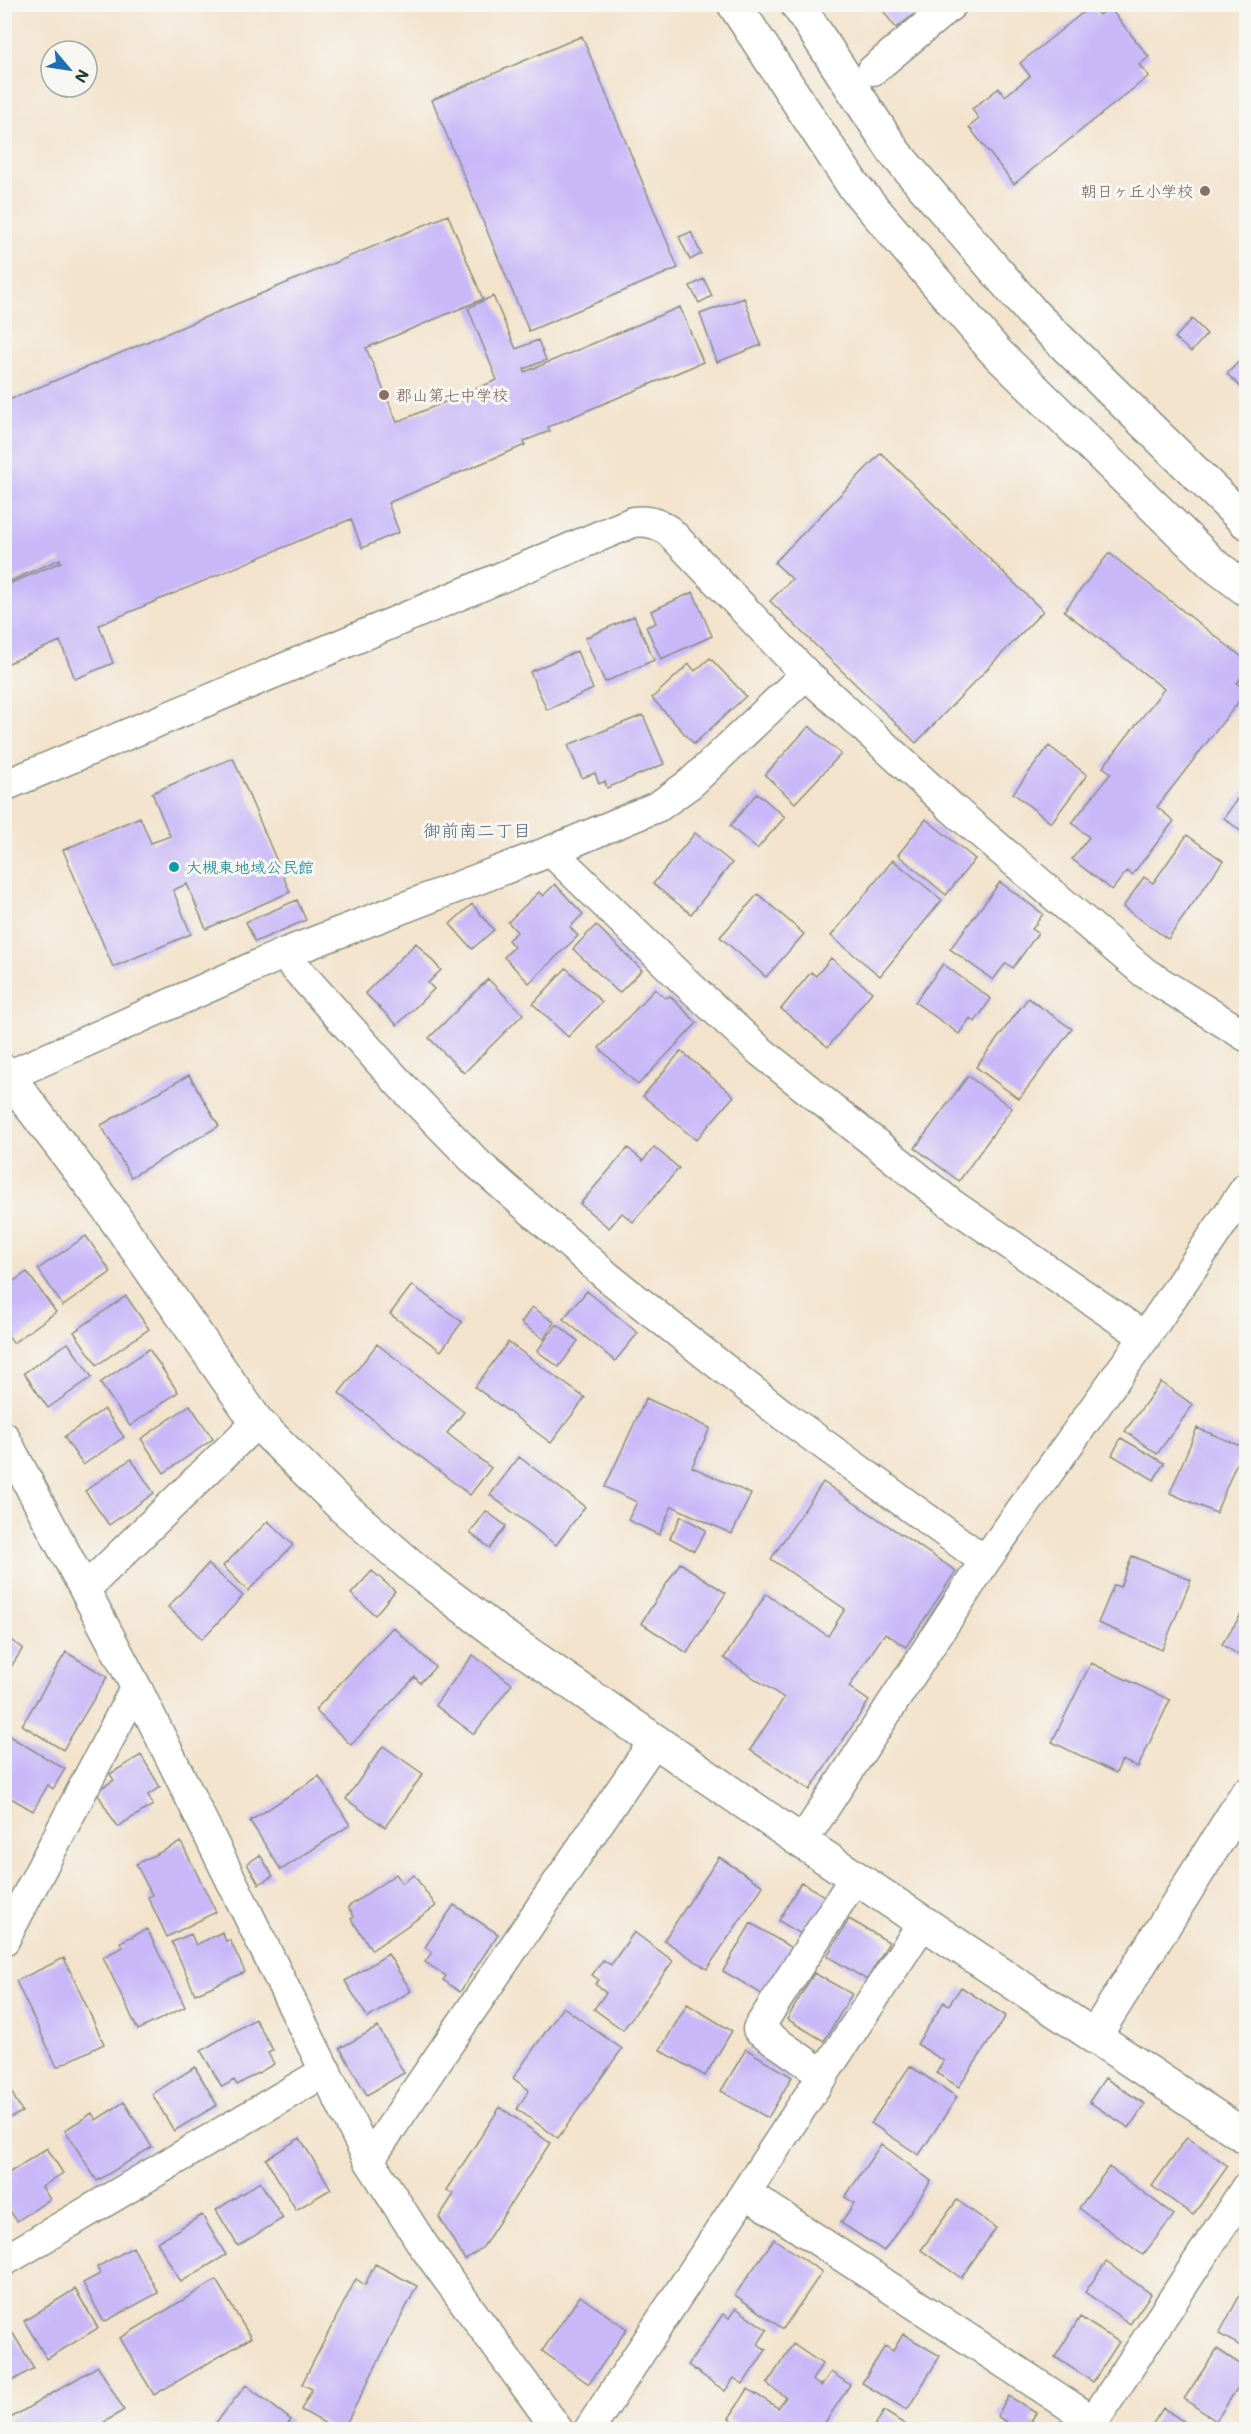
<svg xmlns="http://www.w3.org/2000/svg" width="1251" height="2434" viewBox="0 0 1251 2434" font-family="Mali,'Klee One',sans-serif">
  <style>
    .building { fill: #c8b8f8 }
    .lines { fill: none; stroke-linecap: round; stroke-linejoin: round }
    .street-casing { stroke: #899080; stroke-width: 33 }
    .secondary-casing { stroke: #899080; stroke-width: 36 }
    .street { stroke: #fff; stroke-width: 30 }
    .secondary { stroke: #fff; stroke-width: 33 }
    .education-dot { fill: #8d6e63; stroke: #f6f6f2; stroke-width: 2 }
    .culture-dot { fill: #0f9aa8; stroke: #f6f6f2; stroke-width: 2 }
    .labels { text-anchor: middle; stroke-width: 6; stroke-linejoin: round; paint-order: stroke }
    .education-label { font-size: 16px; fill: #785e54; stroke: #f6f6f2; text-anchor: end }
    .culture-label { font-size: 16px; fill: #0d838f; stroke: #f6f6f2; text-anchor: start }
    .neighbourhood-label { font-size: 18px; fill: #5a6879; stroke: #f6f6f2 }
  </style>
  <rect width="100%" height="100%" fill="#f6f6f2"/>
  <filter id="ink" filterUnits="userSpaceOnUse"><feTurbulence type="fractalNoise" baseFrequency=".0167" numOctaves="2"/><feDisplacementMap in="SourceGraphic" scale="12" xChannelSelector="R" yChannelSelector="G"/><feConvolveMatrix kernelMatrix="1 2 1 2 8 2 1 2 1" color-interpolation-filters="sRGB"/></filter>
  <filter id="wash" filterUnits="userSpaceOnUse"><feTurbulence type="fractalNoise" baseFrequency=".008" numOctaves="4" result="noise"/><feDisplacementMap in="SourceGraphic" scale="24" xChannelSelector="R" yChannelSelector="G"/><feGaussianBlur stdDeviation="1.35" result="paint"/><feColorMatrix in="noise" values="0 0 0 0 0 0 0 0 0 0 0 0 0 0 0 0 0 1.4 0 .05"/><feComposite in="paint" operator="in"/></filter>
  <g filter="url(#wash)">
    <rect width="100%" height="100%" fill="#f3e3cc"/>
    <g id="blocks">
      <path class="building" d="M878,4H928L896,28Z
        M1091,6L1099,15L1109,7L1149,57L1139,65L1149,76L1014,184L969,127L979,119L972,109L999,88L1005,96L1030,76L1020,63Z
        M582,36L678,268L529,331L432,100Z
        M448,215L483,299L366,348L397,422L497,380L468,308L493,296L516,349L538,340L546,360L524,369L525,372L680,307L703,362L548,427L550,431L524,441L525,445L388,503L399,532L362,548L351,519L99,625L113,663L75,679L60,641L4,665V586L61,562L60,559L4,584V402Z
        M691,232L701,254L690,260L679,237Z
        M704,279L712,296L699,303L690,286Z
        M744,298L761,345L717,362L700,314Z
        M1192,319L1207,334L1191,352L1175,338Z
        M1246,354V392L1227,374Z
        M881,453L1043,611L916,743L770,601L792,579L775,563L776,561Z
        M1109,553L1246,660V671L1237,683L1246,692L1157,807L1174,821L1132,875L1127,871L1112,890L1072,859L1089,837L1072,823L1111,773L1103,767L1164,689L1064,611Z
        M693,592L712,636L661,659L646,627L656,623L651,611Z
        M634,616L654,660L605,682L585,638Z
        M577,651L593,689L547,710L530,672Z
        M710,658L746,696L694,744L652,698L689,664L695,671Z
        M643,715L664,764L607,788L605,781L599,784L595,773L582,778L568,745Z
        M809,726L841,754L795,803L765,775Z
        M1049,746L1087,775L1051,823L1013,793Z
        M233,758L290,892L206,929L187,884L173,890L191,934L113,967L63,850L140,817L151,843L170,836L152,793Z
        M1246,786V835L1224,818Z
        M757,793L785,817L757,849L730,826Z
        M926,819L975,859L946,895L898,855Z
        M695,833L732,863L691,914L653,884Z
        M1187,835L1223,861L1168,939L1123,907L1144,877L1153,883Z
        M893,860L942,900L880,976L831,936Z
        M1000,882L1043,914L1032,929L1038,933L1013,968L1006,963L993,980L950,949Z
        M555,884L583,914L570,927L578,936L529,983L504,957L514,947L508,940L517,932L508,922L539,892L543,896Z
        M758,894L804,934L766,977L720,937Z
        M297,900L306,920L255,942L246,922Z
        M472,904L494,930L472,949L450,924Z
        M596,925L642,970L619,993L573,949Z
        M416,943L441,970L428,983L434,989L397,1025L365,993Z
        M831,958L872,992L828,1047L781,1009L811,972L816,976Z
        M943,964L991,999L975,1022L970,1018L959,1034L915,1002Z
        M566,968L602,1002L568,1037L533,1004Z
        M488,979L523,1014L464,1073L429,1038Z
        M655,989L665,998L670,996L697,1023L638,1085L599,1048Z
        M1028,998L1072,1029L1019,1099L976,1067Z
        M681,1051L734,1096L696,1140L643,1096Z
        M189,1075L219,1126L131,1177L101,1125Z
        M968,1076L1012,1108L959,1181L915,1148Z
        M654,1147L679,1168L633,1222L622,1213L609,1228L580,1204L628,1148L643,1161Z
        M86,1236L111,1272L63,1306L38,1269Z
        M27,1272L56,1312L13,1343L4,1331V1288Z
        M412,1285L462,1322L441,1351L390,1314Z
        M587,1291L638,1333L615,1361L563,1319Z
        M126,1296L149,1329L97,1365L74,1332Z
        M532,1307L554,1322L544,1339L521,1323Z
        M557,1324L578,1341L559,1367L537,1351Z
        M508,1342L585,1398L551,1443L475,1387Z
        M68,1343L92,1377L48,1408L24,1373Z
        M377,1344L464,1412L447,1433L491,1468L470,1495L339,1393Z
        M149,1349L178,1392L130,1426L100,1383Z
        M1161,1382L1193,1405L1157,1454L1125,1431Z
        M646,1398L710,1428L692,1467L751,1494L732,1534L672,1506L659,1535L628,1520L637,1502L605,1487Z
        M190,1405L213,1439L164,1473L141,1439Z
        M104,1409L124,1437L83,1465L64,1437Z
        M1197,1428L1243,1447L1216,1513L1170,1493Z
        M1121,1438L1164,1463L1154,1480L1112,1455Z
        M519,1457L585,1507L556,1545L490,1495Z
        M131,1459L154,1493L109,1525L85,1491Z
        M823,1482L956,1571L906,1647L885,1633L849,1687L869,1701L810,1790L750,1750L784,1698L724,1658L766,1594L828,1636L845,1609L771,1559Z
        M486,1511L506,1526L490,1548L470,1533Z
        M681,1516L706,1530L694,1551L670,1538Z
        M268,1521L293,1545L248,1591L223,1566Z
        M1132,1556L1191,1580L1162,1650L1098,1623L1114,1585L1120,1587Z
        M680,1563L726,1593L687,1653L641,1623Z
        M208,1564L243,1596L202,1639L168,1607Z
        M372,1571L395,1591L375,1615L351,1594Z
        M1246,1607V1660L1222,1644Z
        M393,1627L435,1667L420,1683L415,1677L351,1745L315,1710Z
        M4,1636L23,1648L4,1678Z
        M66,1652L107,1677L63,1750L22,1725Z
        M473,1655L512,1684L474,1734L435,1705Z
        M1091,1663L1170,1700L1138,1767L1122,1760L1116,1773L1052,1742Z
        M4,1733L65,1769L53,1789L48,1785L33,1811L4,1794Z
        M383,1746L423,1774L385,1827L346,1799Z
        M141,1755L160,1787L148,1795L153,1805L117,1827L96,1791L114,1780L110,1774Z
        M319,1776L350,1825L281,1870L250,1821Z
        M181,1842L216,1912L167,1937L148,1897L152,1895L136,1864Z
        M260,1855L273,1876L259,1884L247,1864Z
        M719,1857L763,1886L707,1969L664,1940Z
        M396,1874L402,1883L414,1875L436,1906L372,1950L351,1919L354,1917L348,1907Z
        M801,1882L831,1900L808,1938L779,1921Z
        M454,1905L498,1934L460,1992L443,1980L446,1976L425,1962L432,1952L425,1947Z
        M849,1919L889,1942L867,1980L827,1956Z
        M751,1923L793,1949L765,1996L723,1971Z
        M147,1929L185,2007L138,2030L103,1957L123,1947L120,1942Z
        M222,1932L226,1941L230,1940L245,1972L195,1994L172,1942L191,1934L196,1945Z
        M634,1932L673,1961L623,2030L594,2009L606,1993L595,1984L599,1980L592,1975L603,1960L611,1965Z
        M388,1954L411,1991L368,2018L345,1981Z
        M64,1958L104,2044L57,2067L16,1981Z
        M814,1973L852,1994L824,2041L787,2019Z
        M961,1987L1006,2016L959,2087L936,2073L944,2061L917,2044L944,2002L949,2005Z
        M687,2004L732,2031L705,2076L660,2050Z
        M563,2007L622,2049L558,2138L517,2109L529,2090L513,2078Z
        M255,2019L273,2050L268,2053L274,2064L237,2085L234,2080L222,2087L201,2051Z
        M378,2027L404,2073L367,2095L340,2048Z
        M746,2049L792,2077L768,2118L721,2091Z
        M910,2066L957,2097L919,2155L871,2123Z
        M195,2067L217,2105L174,2131L152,2094Z
        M4,2078L22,2112L4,2121Z
        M1105,2078L1145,2104L1129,2128L1089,2102Z
        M124,2102L152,2147L97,2181L65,2130L92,2113L96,2120Z
        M500,2107L550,2143L483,2247L465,2260L439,2217L454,2194L446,2190Z
        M1187,2137L1228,2166L1193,2215L1152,2186Z
        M300,2138L331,2189L296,2210L266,2159Z
        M881,2144L931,2181L884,2251L841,2223L854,2203L845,2197Z
        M47,2148L63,2173L42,2187L50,2199L17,2221L4,2202V2176Z
        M1109,2167L1174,2215L1143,2255L1079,2208Z
        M260,2182L283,2218L238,2246L216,2210Z
        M957,2200L996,2228L961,2278L921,2250Z
        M202,2215L226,2255L181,2282L157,2242Z
        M774,2239L822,2272L783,2329L735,2295Z
        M133,2247L158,2293L104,2322L83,2283L100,2274L97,2267Z
        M1106,2262L1151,2294L1130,2324L1085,2292Z
        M375,2264L417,2286L343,2430H337L301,2410L312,2389L302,2384L356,2279L365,2285Z
        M216,2280L251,2338L154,2395L120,2338Z
        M75,2289L98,2328L47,2359L24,2321Z
        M1240,2295L1246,2298V2349L1219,2334Z
        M580,2296L627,2329L589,2384L542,2351Z
        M736,2308L767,2330L758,2344L766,2350L743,2384L734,2378L725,2391L688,2365L723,2314L729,2318Z
        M1080,2317L1119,2342L1093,2382L1055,2357Z
        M9,2327L34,2368L4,2386V2330Z
        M903,2334L940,2356L907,2410L862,2383L885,2346L893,2351Z
        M793,2344L822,2364L812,2380L821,2386L831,2372L850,2385L820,2430H746L729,2418L748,2389L778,2408L786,2397L767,2384Z
        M1217,2349L1246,2368V2375L1216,2421L1184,2399Z
        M98,2366L124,2410L92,2430H4V2422Z
        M246,2385L291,2420L283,2430H210Z
        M1009,2396L1036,2413L1031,2421L1045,2430H1004L1008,2423L997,2416Z
        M1163,2408L1197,2430H1149Z
        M884,2411L914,2430H872Z"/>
    </g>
  </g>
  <g filter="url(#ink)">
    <use href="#blocks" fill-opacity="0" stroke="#899080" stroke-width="1.5"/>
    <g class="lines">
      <defs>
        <path id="street" d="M873,70L952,4
          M4,786L633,522C647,520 657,523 669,531L806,674L953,809L1145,973L1246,1036
          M551,851L682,979L760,1051L950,1203L1145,1337
          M283,954L398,1082L478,1164L609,1278L783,1415L985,1561
          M8,1076L283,954L551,851L659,806L691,783L806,674
          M4,1437L136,1687L369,2160L423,2245L558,2430
          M86,1588L257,1422
          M802,1842L985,1561L1145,1337L1246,1188
          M4,1940L136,1687
          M824,2075L758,2029L855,1877
          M369,2160L655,1740
          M746,2193L1093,2421
          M4,2261L326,2071
          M589,2430L923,1923
          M1088,2430L1246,2188"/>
        <path id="secondary" d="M734,4L853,185L995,351L1213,564L1246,589
          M797,4L895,153L1034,315L1246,522
          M4,1071L103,1201L257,1422L343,1507L424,1577L497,1632L802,1842L1246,2137
          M1094,2037L1246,1795"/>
      </defs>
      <use href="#street" class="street-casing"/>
      <use href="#secondary" class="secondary-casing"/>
      <use href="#street" class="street"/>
      <use href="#secondary" class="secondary"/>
    </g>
  </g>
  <g class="education-dot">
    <circle cx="1205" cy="191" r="6"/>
    <circle cx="384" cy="395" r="6"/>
  </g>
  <circle class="culture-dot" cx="174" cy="867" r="6"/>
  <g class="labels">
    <g class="education-label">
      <text x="1193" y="197">朝日ヶ丘小学校</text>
      <text x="396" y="401" text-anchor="start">郡山第七中学校</text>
    </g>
    <g class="culture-label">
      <text x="186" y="873">大槻東地域公民館</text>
    </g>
    <g class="neighbourhood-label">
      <text x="477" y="837">御前南二丁目</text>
    </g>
  </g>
  <rect width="1251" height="2434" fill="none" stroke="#f6f6f2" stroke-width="24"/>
  <g transform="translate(69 69) rotate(119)"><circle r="28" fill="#f6f6f2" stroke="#a0aca6" stroke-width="1.5"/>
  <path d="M0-4.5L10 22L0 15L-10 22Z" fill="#1f6fb2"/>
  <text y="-9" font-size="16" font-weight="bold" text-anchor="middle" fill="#1f3d34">N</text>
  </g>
</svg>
